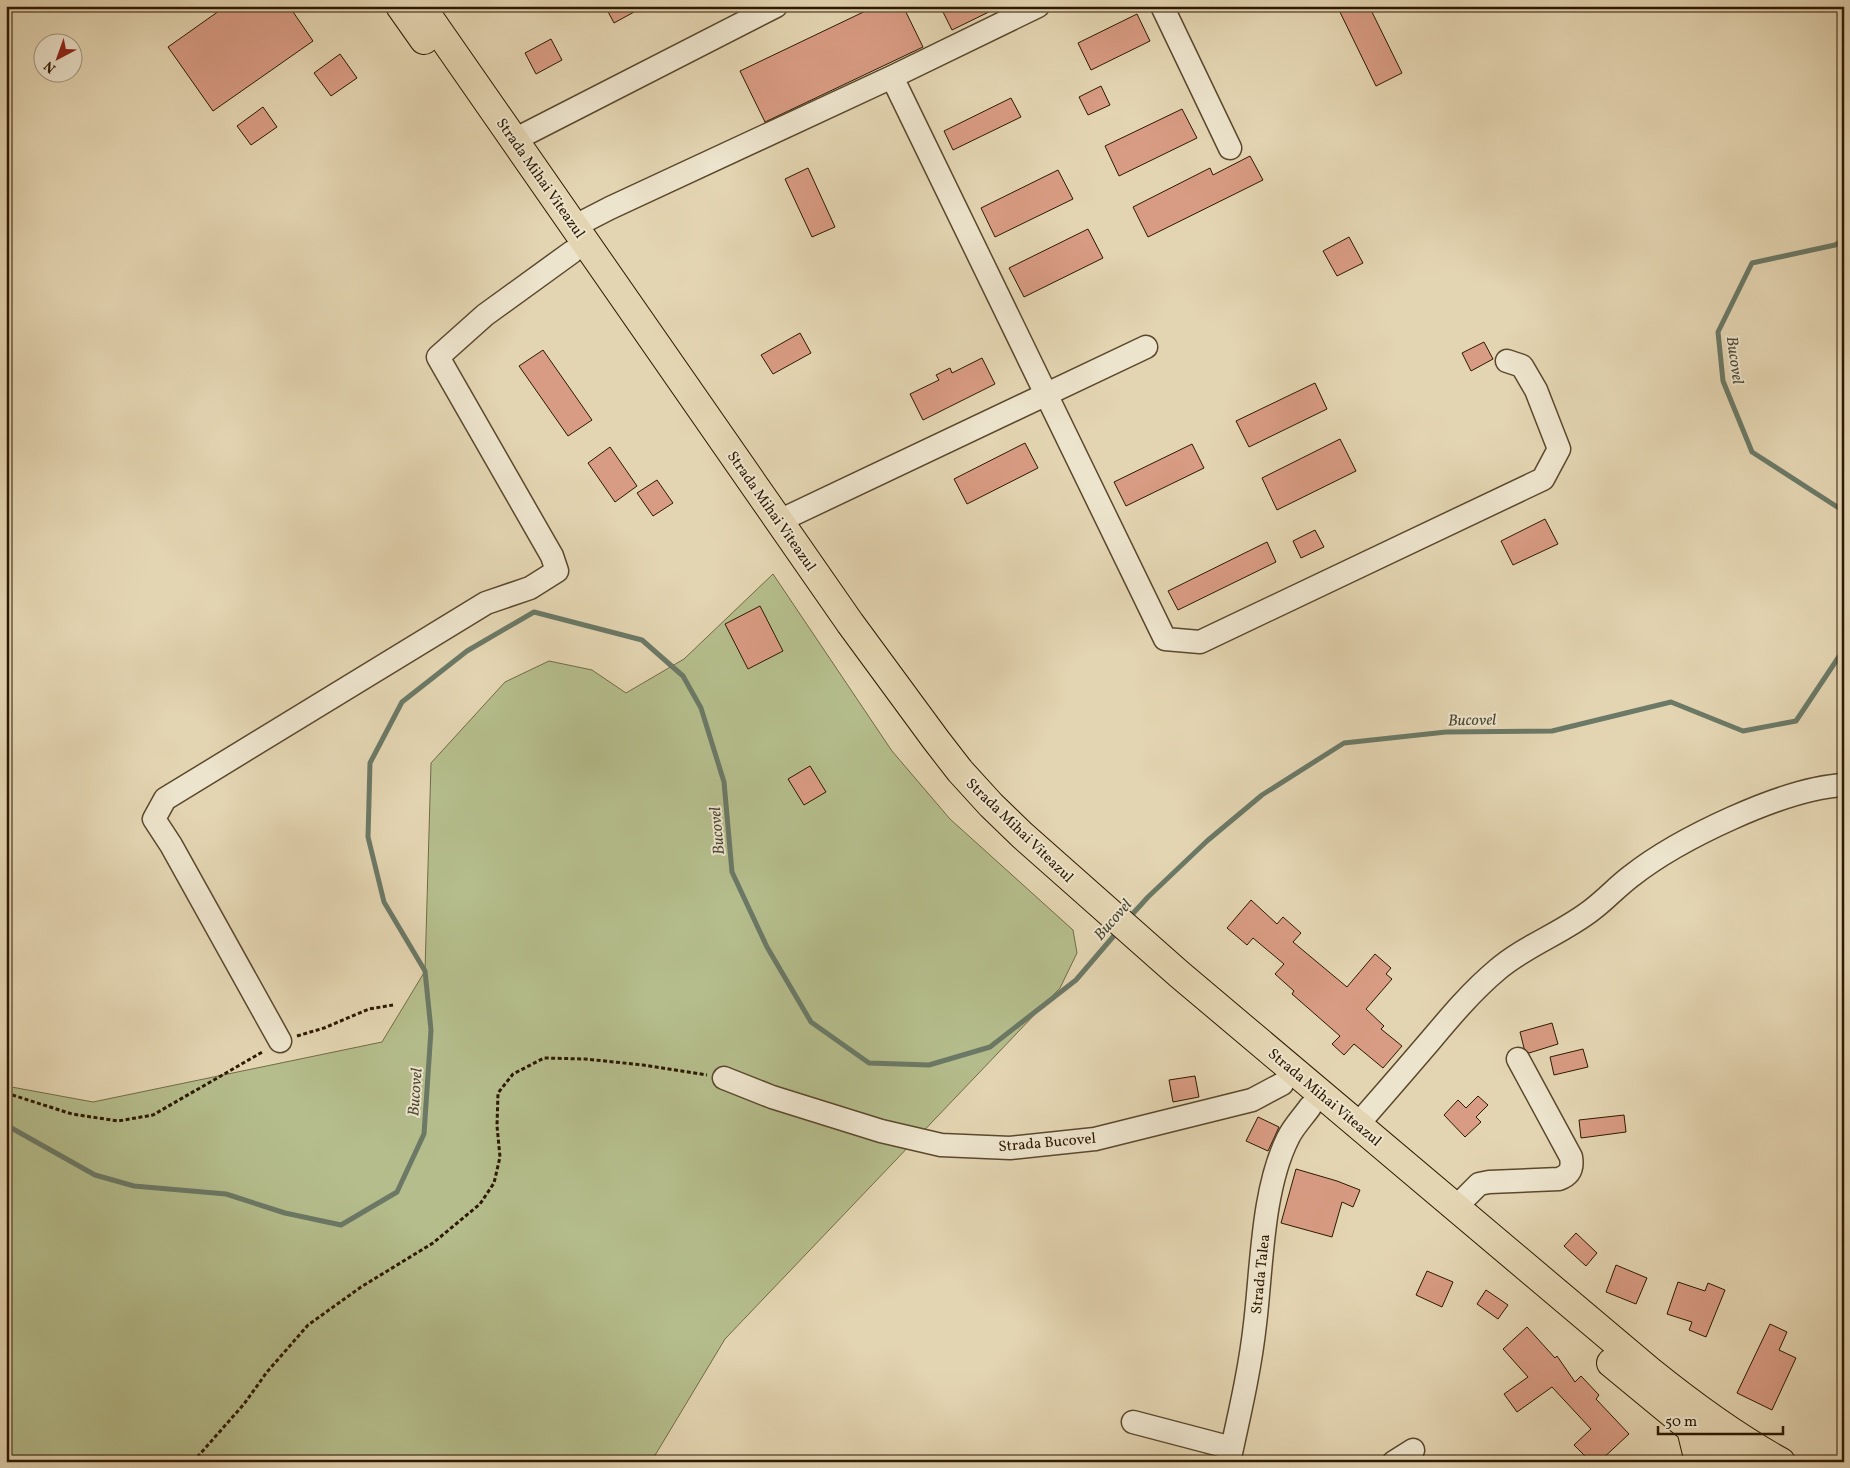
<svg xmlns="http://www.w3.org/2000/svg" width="1850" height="1468" viewBox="0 0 1850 1468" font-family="Vollkorn,serif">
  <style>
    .green { fill: #b5bd8c; stroke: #716b46 }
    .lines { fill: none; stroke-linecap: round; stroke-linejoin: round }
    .stream { stroke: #6b7966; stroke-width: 5 }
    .building { fill: #d89b83; stroke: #2d1900 }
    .minor-casing { stroke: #5b482c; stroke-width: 25 }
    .major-casing { stroke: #2d1900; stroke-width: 30 }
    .path { stroke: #2d1900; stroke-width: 3; stroke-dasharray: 4 2.5; stroke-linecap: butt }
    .minor { stroke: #ede4cd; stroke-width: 22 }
    .major { stroke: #e4d5b2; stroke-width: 28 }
    .labels { text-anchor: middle; stroke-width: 4; stroke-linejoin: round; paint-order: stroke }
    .street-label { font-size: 15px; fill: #2d1900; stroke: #ede4cd }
    .water-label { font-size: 16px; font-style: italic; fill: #4c4933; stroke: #ede4cd }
  </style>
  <rect width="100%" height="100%" fill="#e4d5b2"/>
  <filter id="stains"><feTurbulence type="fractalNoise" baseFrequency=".004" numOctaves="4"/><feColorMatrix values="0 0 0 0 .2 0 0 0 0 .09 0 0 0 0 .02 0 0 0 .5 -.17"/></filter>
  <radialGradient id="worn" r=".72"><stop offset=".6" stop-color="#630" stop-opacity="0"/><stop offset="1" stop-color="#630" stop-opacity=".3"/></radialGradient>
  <path class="green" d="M773,574L892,751L950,819L1073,930L1077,953L1060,988L725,1339L651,1462H6V1086L93,1102L382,1042L425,971L431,763L505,682L549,661L592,670L626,693L684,659Z"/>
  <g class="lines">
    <path class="stream" d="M1844,240L1835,245L1752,263L1718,332L1723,381L1752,452L1842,510L1844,538
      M1128,919L1148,897L1207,841L1262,795L1344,743L1446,732L1552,731L1671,702L1743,731L1796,721L1844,649
      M6,1125L95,1175L134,1186L226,1194L285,1213L341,1225L397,1192L424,1134L431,1030L425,971L384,902L368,837L370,763L402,702L467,651L534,612L642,640L683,676L701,708L724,782L732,872L767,947L811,1022L869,1063L929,1065L990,1047L1076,980L1118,931"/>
  </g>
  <path class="building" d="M226,6H289L313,41L213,111L168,47Z
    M605,6H645L614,23Z
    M876,6H903L923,47L765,122L740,71Z
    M940,6H1001L952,30Z
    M1337,6H1369L1402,73L1376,86Z
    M1137,14L1150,41L1091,70L1078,43Z
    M551,39L562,60L536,74L525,53Z
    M340,54L357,78L331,96L314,73Z
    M1101,86L1110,105L1088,115L1079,97Z
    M1011,98L1021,117L953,150L944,131Z
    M263,107L277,127L251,145L237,126Z
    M1182,109L1197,138L1119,176L1105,146Z
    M1250,156L1263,180L1148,237L1133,207L1210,168L1213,175Z
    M808,168L835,227L812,237L785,179Z
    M1058,170L1073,199L995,237L981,208Z
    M1088,229L1103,258L1024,297L1009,268Z
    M1349,237L1363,263L1337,276L1323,251Z
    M800,333L811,353L773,374L761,355Z
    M1484,342L1493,359L1471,371L1462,353Z
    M543,350L592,420L568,436L519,366Z
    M982,358L995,384L923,420L910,394L939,380L936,375L950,368L952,373Z
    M1315,383L1327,409L1249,447L1236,421Z
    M1340,439L1356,471L1277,510L1262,478Z
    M1025,443L1038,468L967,504L954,479Z
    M1192,444L1204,468L1126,506L1114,482Z
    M610,447L637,486L615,502L588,463Z
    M657,480L673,503L653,516L637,493Z
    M1545,519L1558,544L1513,565L1501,541Z
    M1315,530L1324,547L1301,558L1293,541Z
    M1267,542L1276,562L1178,610L1168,591Z
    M760,606L783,651L748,669L725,624Z
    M810,766L826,792L804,805L788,779Z
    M1251,900L1277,924L1283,917L1301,933L1293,942L1347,987L1375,954L1391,968L1386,974L1392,979L1366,1009L1384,1026L1381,1029L1402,1046L1383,1068L1354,1044L1344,1055L1332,1044L1340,1036L1292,994L1294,991L1275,974L1284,964L1253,938L1247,945L1227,928Z
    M1552,1023L1558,1044L1529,1053L1524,1048L1520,1032Z
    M1583,1049L1588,1067L1554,1075L1550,1057Z
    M1195,1076L1199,1097L1173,1102L1169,1080Z
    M1478,1096L1488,1105L1476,1117L1481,1122L1465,1137L1444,1115L1458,1100L1466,1108Z
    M1624,1115L1626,1132L1581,1138L1579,1120Z
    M1258,1117L1279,1127L1268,1151L1246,1141Z
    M1296,1169L1337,1181L1360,1190L1353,1207L1342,1202L1332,1237L1281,1223Z
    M1576,1233L1597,1253L1586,1266L1564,1246Z
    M1616,1265L1647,1278L1636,1304L1606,1292Z
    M1427,1271L1453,1282L1442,1307L1416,1295Z
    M1678,1282L1705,1291L1708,1283L1725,1290L1706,1337L1689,1330L1692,1322L1667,1314Z
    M1486,1290L1508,1305L1498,1319L1477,1304Z
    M1770,1324L1787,1332L1779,1350L1796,1358L1772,1410L1737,1393Z
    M1527,1327L1555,1358L1557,1356L1575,1382L1581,1376L1599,1395L1596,1399L1629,1434L1599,1462H1591L1574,1445L1591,1429L1552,1387L1517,1412L1504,1394L1528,1377L1503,1349Z"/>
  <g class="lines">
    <defs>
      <path id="minor" d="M1162,6L1230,148
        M892,77L1165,639L1200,642L1543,479L1559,449L1536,390L1522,366L1507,361
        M514,140L776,6
        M575,226L610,208L892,77L1038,6
        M779,521L1146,347
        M280,1041L171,845L154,819L165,799L486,603L530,588L557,571L552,556L438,357L485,315L572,252
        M724,1078L772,1097L881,1131L941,1145L1010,1148L1095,1139L1252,1100L1282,1084
        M1358,1124C1382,1097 1406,1069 1430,1041C1451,1016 1472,991 1497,970C1526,945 1563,933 1593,909C1606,899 1617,887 1630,877C1678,839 1784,788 1844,785
        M1456,1207L1479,1184L1489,1182L1559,1179C1570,1175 1573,1169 1571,1157L1518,1059
        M1133,1422L1232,1448
        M1229,1462C1239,1416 1250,1370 1255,1324C1262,1266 1262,1190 1288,1138C1293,1127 1303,1117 1310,1107
        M1394,1462L1413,1450"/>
      <path id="major" d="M400,6L424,40
        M421,6L850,623L936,740L960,771L991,805L1022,835L1179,974L1651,1372C1692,1405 1734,1436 1781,1462
        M1611,1363L1691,1429L1741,1462
        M1691,1429L1699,1462"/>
    </defs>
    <use href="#minor" class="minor-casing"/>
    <use href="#major" class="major-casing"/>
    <path class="path" d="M297,1036L324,1028L369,1009L393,1005
      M6,1093L72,1114L118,1121L153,1115L264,1051
      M193,1462L244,1404L267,1372L308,1325L361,1287L433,1243L480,1204L494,1183L500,1157L497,1126L498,1093L513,1074L544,1058L585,1059L643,1065L707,1075"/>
    <use href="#minor" class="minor"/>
    <use href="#major" class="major"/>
  </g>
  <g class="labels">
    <g class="street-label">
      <text transform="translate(541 178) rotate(55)" y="5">Strada Mihai Viteazul</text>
      <text transform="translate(772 511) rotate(55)" y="5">Strada Mihai Viteazul</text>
      <text transform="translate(1020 830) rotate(44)" y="5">Strada Mihai Viteazul</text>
      <text transform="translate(1325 1097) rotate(40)" y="5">Strada Mihai Viteazul</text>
      <text transform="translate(1047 1142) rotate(-5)" y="5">Strada Bucovel</text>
      <text transform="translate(1260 1274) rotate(-84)" y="5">Strada Talea</text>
    </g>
    <g class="water-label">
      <text transform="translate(1736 360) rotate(82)" y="6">Bucovel</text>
      <text transform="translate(1472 719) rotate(-1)" y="6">Bucovel</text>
      <text transform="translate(716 831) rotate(-95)" y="6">Bucovel</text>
      <text transform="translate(1112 919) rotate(-49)" y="6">Bucovel</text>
      <text transform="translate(414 1092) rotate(-86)" y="6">Bucovel</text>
    </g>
  </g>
  <rect width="1850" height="1468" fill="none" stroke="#e4d5b2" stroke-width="25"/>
  <rect x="8" y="8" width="1835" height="1453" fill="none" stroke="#2d1900" stroke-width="2.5"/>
  <rect x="12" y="12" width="1825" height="1443" fill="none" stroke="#2d1900"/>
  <g transform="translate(58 58) rotate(221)"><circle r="24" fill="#ede4cd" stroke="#a0937b"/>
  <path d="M0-4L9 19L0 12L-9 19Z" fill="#8f2418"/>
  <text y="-8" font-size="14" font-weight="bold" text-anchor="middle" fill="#2d1900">N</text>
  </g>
  <path d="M1658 1426v8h125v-8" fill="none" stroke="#2d1900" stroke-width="2.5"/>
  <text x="1665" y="1426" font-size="15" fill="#2d1900" stroke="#ede4cd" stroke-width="4" paint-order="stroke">50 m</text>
  <rect width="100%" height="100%" filter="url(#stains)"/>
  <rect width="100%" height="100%" fill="url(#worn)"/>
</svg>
